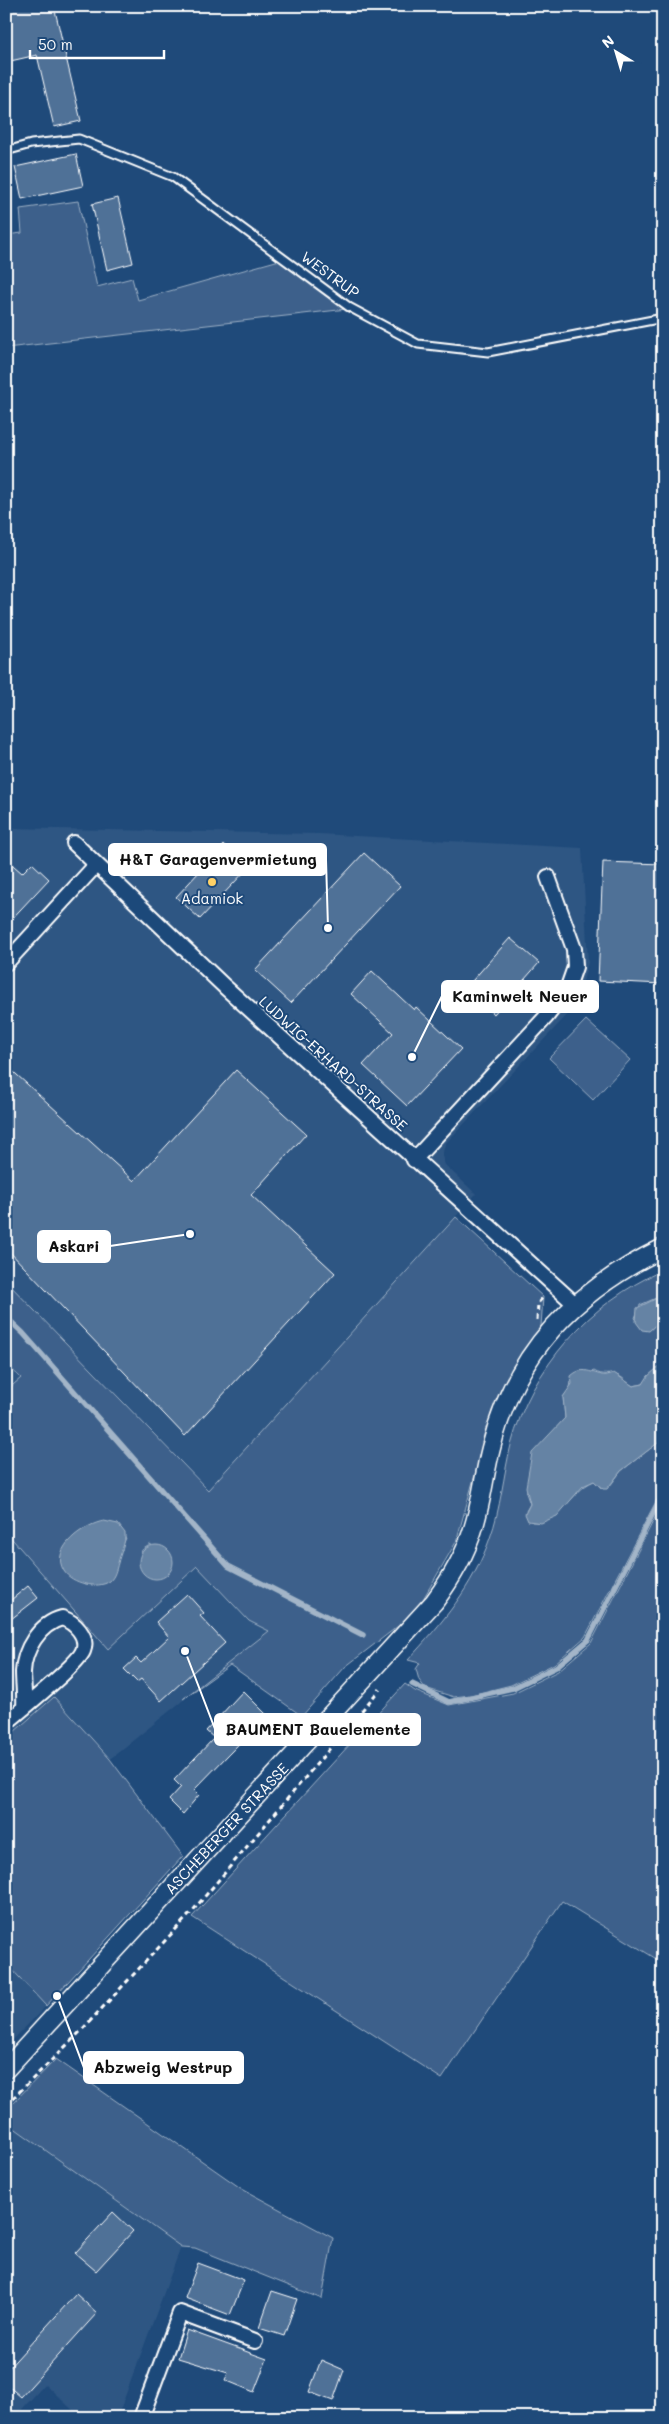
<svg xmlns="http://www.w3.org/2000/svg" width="669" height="2424" viewBox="0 0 669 2424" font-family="Mali,sans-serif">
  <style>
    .built { fill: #2e5683 }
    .green { fill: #3c618b; stroke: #9eb0c5; fill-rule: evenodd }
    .water { fill: #6583a4; stroke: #a3b5c8 }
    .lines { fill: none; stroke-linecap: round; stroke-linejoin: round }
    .stream { stroke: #a3b5c8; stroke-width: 5.5 }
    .building { fill: #507197; stroke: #fff }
    .service-casing { stroke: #fff; stroke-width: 11 }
    .minor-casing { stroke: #fff; stroke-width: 18 }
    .tertiary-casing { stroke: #fff; stroke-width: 21 }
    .path { stroke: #fff; stroke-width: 3; stroke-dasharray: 5 4; stroke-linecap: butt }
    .service { stroke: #1f4a7a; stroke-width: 7 }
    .minor { stroke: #1f4a7a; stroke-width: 14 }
    .tertiary { stroke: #1f4a7a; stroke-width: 18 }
    .poi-dot { fill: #ffd166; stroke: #1f4a7a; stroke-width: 2 }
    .labels { text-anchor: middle; stroke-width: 4; stroke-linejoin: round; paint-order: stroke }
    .street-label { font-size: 15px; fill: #fff; stroke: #1f4a7a }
    .poi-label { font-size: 15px; fill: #fff; stroke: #1f4a7a }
    .leader { fill: none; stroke: #fff; stroke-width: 2 }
    .callout-dot { fill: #fff; stroke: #1f4a7a; stroke-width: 2 }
    .callout { fill: #fff; stroke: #fff; stroke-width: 2 }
    .callout-label { font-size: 16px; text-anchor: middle; font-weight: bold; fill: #111 }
  </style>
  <rect width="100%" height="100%" fill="#1f4a7a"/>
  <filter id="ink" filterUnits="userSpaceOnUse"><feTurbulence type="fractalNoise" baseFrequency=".02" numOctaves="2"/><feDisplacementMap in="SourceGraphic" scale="10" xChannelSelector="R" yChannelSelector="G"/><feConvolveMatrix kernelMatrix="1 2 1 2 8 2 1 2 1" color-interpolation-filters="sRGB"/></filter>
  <g filter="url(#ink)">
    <path class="built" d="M6,828L319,834L582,848L588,963L582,985L570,1012L445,1144L442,1156L445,1165L476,1194L209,1490L6,1281Z
      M6,1364L21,1378L6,1391Z
      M6,1532L108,1649L197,1565L249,1621L269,1631L110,1759L54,1697L6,1739Z
      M6,1963L46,2006L6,2047Z
      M6,2122L181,2247L117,2418H81L45,2384L14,2418H6Z"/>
    <path class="green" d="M78,201L97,287L132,278L138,300L283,259L347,309L6,348V235L22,233L20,209Z
      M586,1020L630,1060L593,1100L549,1058Z
      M456,1217L543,1297L541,1326L515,1366L494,1407L456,1542L415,1613L345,1667L302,1716L230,1665L183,1699L269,1631L249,1621L197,1566L108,1649L6,1532V1391L21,1378L6,1364V1281L208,1490ZM126,1538L106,1583L90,1584L61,1563L67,1543ZM151,1544V1578C142,1570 138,1562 142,1550Z
      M663,1270V1295L640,1305L635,1318L649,1331L663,1318L662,1364L643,1384L633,1386C627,1383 624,1378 619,1376C610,1372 603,1377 594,1371L571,1380L570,1389L563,1397L565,1418L552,1433L526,1493L530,1504L526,1511L532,1522C562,1524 570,1491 594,1481L601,1488L610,1486L621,1471L663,1439V1488L585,1637L554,1664L511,1685L471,1695L454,1697L425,1688L419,1680L416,1669L420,1663L408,1660C442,1623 473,1587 490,1538C501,1508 503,1476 511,1445C532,1367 589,1303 663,1270Z
      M663,1502V1963L562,1901L442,2079L192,1917L405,1684L415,1691L449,1705L513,1693L558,1671L591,1643Z
      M54,1697L110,1759L183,1856L46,2006L6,1963V1739Z
      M56,2059L242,2189L333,2238L322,2299L195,2248L181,2247L6,2122V2110Z"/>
    <path class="water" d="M663,1295V1318L649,1331L642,1330L636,1322L637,1308Z
      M663,1363V1439L621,1471L607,1489H603L594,1481L583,1486L557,1516L541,1523L528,1521L525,1514L530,1504L526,1487L532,1453L565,1418L563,1397L572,1384L571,1376C582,1366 589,1372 602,1375C606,1376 610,1374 614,1373L633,1386L643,1384L648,1376Z
      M104,1521L118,1524L125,1533C126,1543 120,1554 118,1563C116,1570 115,1576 110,1581C98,1590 71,1583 64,1571C49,1548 85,1524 104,1521Z
      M139 1562a17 17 0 1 1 34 0a17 17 0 1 1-34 0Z"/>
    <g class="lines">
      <path class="stream" d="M6,1317L23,1333L228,1566L363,1635
        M412,1684L449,1702L513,1688L556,1667L588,1640L663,1494"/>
    </g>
    <path class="building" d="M6,6H54L81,121L54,127L37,55L6,62Z
      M76,154L83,186L22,199L15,167Z
      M118,198L133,263L107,270L92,204Z
      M224,845L248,868L200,919L176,897Z
      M364,853L400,886L291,1003L255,970Z
      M6,859L22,873L32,863L49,879L6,925Z
      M603,862L663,864V984L598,981Z
      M510,938L539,963L494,1014L465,989Z
      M372,971L414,1010L416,1007L461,1049L407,1106L363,1065L393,1033L351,994Z
      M6,1065L134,1181L236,1070L306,1134L251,1195L335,1273L185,1436L6,1248Z
      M28,1586L38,1598L6,1623V1604Z
      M187,1594L204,1613L200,1616L225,1643L161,1701L141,1679L137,1682L124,1669L136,1658L141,1663L169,1637L156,1622Z
      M243,1691L267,1715L194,1790L199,1795L183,1814L169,1800L181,1787L174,1780L214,1738L206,1731Z
      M113,2212L133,2231L96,2271L75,2253Z
      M198,2263L244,2280L230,2315L185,2298Z
      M272,2291L297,2299L284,2336L259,2328Z
      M76,2294L97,2313L21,2397L6,2384V2371Z
      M187,2330L267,2359L254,2392L225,2380L228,2373L178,2358Z
      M321,2360L344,2370L333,2401L309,2392Z"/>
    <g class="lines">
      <defs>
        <path id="service" d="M6,151L31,144L79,139L173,177L349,307L418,344L488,352L663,318"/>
        <path id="minor" d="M74,843L225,987L575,1304
          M6,963L96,865
          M414,1160L546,1017L567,990L575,967L574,949L548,877
          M6,1723C20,1711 78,1664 83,1651C89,1636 74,1622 62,1618C39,1624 24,1650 23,1672C23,1684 25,1695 24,1708
          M141,2418L180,2313L255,2341"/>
        <path id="tertiary" d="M6,2069L434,1602C451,1579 465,1556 473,1529C482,1502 484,1474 491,1448C515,1351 575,1291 663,1248"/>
      </defs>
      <use href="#service" class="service-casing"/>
      <use href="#minor" class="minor-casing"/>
      <use href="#tertiary" class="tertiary-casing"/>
      <path class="path" d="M537,1320L538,1303L544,1296
        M6,2105L77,2035L190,1914L380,1689"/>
      <use href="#service" class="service"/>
      <use href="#minor" class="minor"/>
      <use href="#tertiary" class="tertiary"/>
    </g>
  </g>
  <circle class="poi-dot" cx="212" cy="882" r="5"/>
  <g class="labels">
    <g class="street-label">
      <text transform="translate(330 275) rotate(36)" y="5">WESTRUP</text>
      <text transform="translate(333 1064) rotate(42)" y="5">LUDWIG-ERHARD-STRASSE</text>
      <text transform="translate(227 1829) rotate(-47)" y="5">ASCHEBERGER STRASSE</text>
    </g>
    <g class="poi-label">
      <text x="212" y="904">Adamiok</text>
    </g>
  </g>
  <path class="leader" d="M328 928L326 860M412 1057L442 996M190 1234L110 1246M185 1651L215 1729M57 1996L84 2068"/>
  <g class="callout-dot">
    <circle cx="328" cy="928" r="5"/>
    <circle cx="412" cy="1057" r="5"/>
    <circle cx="190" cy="1234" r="5"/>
    <circle cx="185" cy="1651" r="5"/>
    <circle cx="57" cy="1996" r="5"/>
  </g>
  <g class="callout">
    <rect x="109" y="844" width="217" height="31" rx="5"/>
    <rect x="442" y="981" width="156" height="31" rx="5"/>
    <rect x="38" y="1231" width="72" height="31" rx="5"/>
    <rect x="215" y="1714" width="205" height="31" rx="5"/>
    <rect x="84" y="2052" width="159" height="31" rx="5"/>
  </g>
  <g class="callout-label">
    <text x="218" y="865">H&amp;T Garagenvermietung</text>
    <text x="520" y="1002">Kaminwelt Neuer</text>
    <text x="74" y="1252">Askari</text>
    <text x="318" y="1735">BAUMENT Bauelemente</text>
    <text x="163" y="2073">Abzweig Westrup</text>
  </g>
  <rect width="669" height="2424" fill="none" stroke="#1f4a7a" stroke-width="25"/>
  <rect x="12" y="12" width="644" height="2399" fill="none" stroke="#fff" stroke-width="2" filter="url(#ink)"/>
  <g transform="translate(616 52) rotate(322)" stroke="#1f4a7a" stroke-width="4" paint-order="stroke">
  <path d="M0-4L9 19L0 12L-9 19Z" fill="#ffffff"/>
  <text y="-8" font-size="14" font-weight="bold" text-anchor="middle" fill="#ffffff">N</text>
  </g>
  <path d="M30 50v8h134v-8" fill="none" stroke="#ffffff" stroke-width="2.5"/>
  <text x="38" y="50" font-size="15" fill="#ffffff" stroke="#1f4a7a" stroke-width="4" paint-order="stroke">50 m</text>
</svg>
